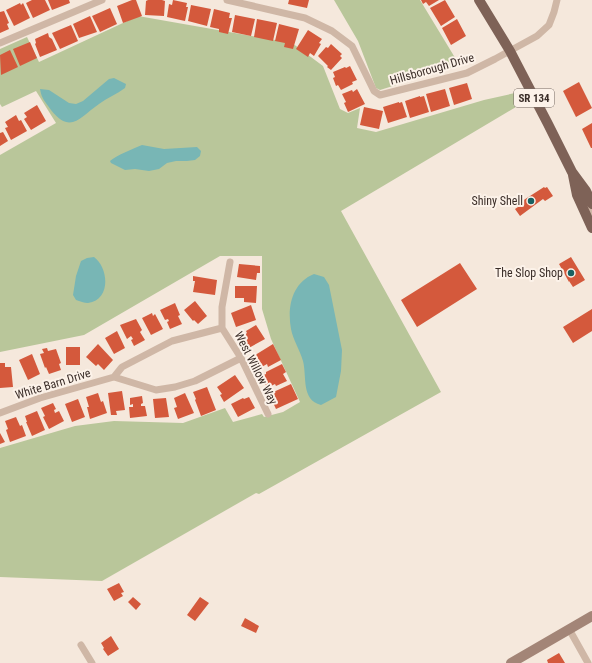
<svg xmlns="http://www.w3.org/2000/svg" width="592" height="663" viewBox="0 0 592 663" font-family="'Roboto Condensed',sans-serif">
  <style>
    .green { fill: #b9c69a }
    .water { fill: #78b6b5 }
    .building { fill: #d4593c }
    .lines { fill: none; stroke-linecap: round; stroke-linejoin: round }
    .street { stroke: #cfb7a6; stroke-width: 7 }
    .secondary { stroke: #a38577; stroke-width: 10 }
    .primary { stroke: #7e6257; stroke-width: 10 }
    .poi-dot { fill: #186061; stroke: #fcf2e9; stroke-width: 1.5 }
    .labels { text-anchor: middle; stroke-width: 4; stroke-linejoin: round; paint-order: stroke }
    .shield { fill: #fcf2e9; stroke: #746862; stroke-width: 1 }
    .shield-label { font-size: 11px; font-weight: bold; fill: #3a2d28 }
    .street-label { font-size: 12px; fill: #3a2d28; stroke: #fcf2e9 }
    .poi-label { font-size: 12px; fill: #3a2d28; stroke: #fcf2e9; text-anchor: end }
  </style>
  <rect width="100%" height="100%" fill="#f5e8dc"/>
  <path class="green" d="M334,0H420L457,61V66L380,90L376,88L358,41Z
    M138,16L292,43L323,66L340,109L348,113L360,108L357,128L376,132L484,100L515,93L521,104L341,211L441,392L259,494L256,493L102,581L0,577V448L75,426L114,421L183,423L225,408L233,422L262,414L264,417L283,412L300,402L271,339L262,309V256H220L84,335L0,352V155L56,123L36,91L2,107L0,104V49L27,37L39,62Z"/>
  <path class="water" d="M114,78L126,84L125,88C117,94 107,98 99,104C80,117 71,135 51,110C45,101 42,100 40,89L49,90L69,103L76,104L83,101L109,79Z
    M142,145L164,149L197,147L201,151L200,156L195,160L187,161H176L167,163L159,169L149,171L135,169L125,170L111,163L110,161C117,155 133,149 142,145Z
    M94,257C109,268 111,300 88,303C84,303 80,301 76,300L73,295L76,276L81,261L87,258Z
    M314,274L324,277L329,285L342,350L341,371L336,397L321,405C301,400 307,377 303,361C300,350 293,340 291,329C287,307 292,283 314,274Z"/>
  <path class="building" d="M32,0H45L50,10L33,18L26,3Z
    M48,0H69L70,3L52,10Z
    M132,0H136L142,16L123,23L117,6Z
    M148,0H162L165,1L164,16L145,15L146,1Z
    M173,0L187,3L186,7H188L185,21L167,17L169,4L172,5Z
    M289,0H309L307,8L288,4Z
    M421,0H439L429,6L426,2L423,4Z
    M445,0L455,17L441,26L430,8Z
    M20,3L21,5L23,3L30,18L14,26L6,10Z
    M191,5L211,9L207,26L188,21Z
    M110,8L117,24L100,32L92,16Z
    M214,9L230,13L229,18H232L228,34L219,32V29L210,27Z
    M4,11L9,23L7,24L9,29L0,33V12Z
    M235,15L255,19L251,36L232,32Z
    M90,16L97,32L79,38L73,24Z
    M257,19L277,23L273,41L254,37Z
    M457,19L466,36L451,45L442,28Z
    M279,24L299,29L293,49L284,47L285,43L275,41Z
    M71,25L78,41L60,49L52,33Z
    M308,30L322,39L319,43L321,44L314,56L310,53L308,57L296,49Z
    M48,33L49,37L52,39L57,50L40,57L35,44L36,43L35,39Z
    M30,42L37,58L20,66L13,49Z
    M331,44L342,54L340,56L342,58L331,70L327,67L328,66L318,56L326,47L328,48Z
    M10,50L18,67L1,75L0,55Z
    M350,66L357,80L352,82L353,84L341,90L338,85L336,86L333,78L335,77L333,72L345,67L346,68Z
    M579,82L592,108L576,117L563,91Z
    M467,83L472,99L454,105L449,88Z
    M357,89L365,104L348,112L344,103L346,102L342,94L352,90L353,92Z
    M445,89L450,106L431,112L426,94Z
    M420,96V97L424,96L429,112L410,118L405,101Z
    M399,102V103L402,102L407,117L388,123L383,107Z
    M37,105L46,121L31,130L24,119L27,117L24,113Z
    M364,107L383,111L379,129L360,125Z
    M16,115L19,121L21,120L27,131L11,140L5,128L8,127L5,122Z
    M592,123V148H591L582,129Z
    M3,132L8,141L0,146V133Z
    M544,187L545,188L547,187L553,196L545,201L543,199L520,216L515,209L518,207L516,205Z
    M571,257L585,280L573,287L569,281V282L559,264Z
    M460,263L477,289L417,327L401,300Z
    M239,264L260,266V273H257L256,280L237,277Z
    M193,276L217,280L215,295L193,292L195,281H193Z
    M235,286H257L256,303L244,302V298H235Z
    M195,301L207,316L198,324L194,320L193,321L184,310Z
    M175,303L180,315L178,316L182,324L170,329L167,322L169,321L168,319L165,320L160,310Z
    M251,305L256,320L236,327L231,313Z
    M592,309V331L573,343L563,327Z
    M152,313L153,316L155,314L163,329L151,335L142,318Z
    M136,319L142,330L140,332L145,340L134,346L131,340L133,339L131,336L127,339L120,325Z
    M256,325L265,339L247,349L240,339L247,333L246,331Z
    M117,331L125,348L114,354L105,338Z
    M98,344L113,360L104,370L98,364L96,366L86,357Z
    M273,344L281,360L268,367L267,364L258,369L252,357Z
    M66,347H80V365H66Z
    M47,348L48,351L56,349L61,363L59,364L61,370L49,374L46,367L45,368L40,354L44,353L42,349Z
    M32,354L40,374L28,380L19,360Z
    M0,363H5V367H11L13,387L0,388Z
    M282,364L286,372L283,374L287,381L276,386L275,384L267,388L261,376L266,374V372Z
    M235,375L244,388L224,402L220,395L222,394L217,387Z
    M291,384L298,399L276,409L269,394Z
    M207,387L216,410L201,416L195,400L196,399L193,392Z
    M122,391L125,410L116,411L117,415H111L108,393Z
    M98,393L101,402L103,401L107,413L90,419L87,407H89L86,397Z
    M185,393L194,413L178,419L174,408L177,407L174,398Z
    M142,396L143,403L141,404V406H145L147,416L130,418L129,407H133V404L130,405V398Z
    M249,397L255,408L238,417L231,404L243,398L244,399Z
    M166,398L169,417L155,418L153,399Z
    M78,399L85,417L72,422L65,404Z
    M53,403L56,409L54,410L55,413L59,411L64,421L49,429L43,417L45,416L41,408Z
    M37,411L45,430L32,436L26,422H27L25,416Z
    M16,417L20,426L22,425L26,436L10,442L6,430L8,429L5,421Z
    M0,433L5,442L0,444Z
    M119,583L124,592L121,593L123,596L114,601L107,589Z
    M133,597L141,604L136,610L128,602Z
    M200,597L209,603L195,621L187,615Z
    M245,618L259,626L256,633L241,626Z
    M111,636L119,649L108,656L103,649L104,648L101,643Z
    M559,653L565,663H548L547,660Z"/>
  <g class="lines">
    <path class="street" d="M227,0L305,18L332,31L352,46L374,91L380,95L467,73L495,59L537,36L549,25L554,12L557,0
      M0,43L102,0
      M585,199L592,215
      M230,262L222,307V328L241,358L268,414
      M114,377L122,367L172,341L222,328
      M0,413L40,398L114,377L156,390L175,387L195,381L241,358
      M569,629L588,663
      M81,645L92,663"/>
    <path class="secondary" d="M511,663L592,616"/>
    <path class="primary" d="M479,0L510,51L548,124L572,172L586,191L592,204
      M573,175L577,195L592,228"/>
  </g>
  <g class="poi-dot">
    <circle cx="531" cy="201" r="4"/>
    <circle cx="571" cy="273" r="4"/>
  </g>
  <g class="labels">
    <rect class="shield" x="514" y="89" width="40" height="18" rx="3"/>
    <g class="shield-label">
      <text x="534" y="102">SR 134</text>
    </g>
    <g class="street-label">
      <text transform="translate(432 69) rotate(-16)" y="4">Hillsborough Drive</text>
      <text transform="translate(256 368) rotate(63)" y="4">West Willow Way</text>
      <text transform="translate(53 384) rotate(-17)" y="4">White Barn Drive</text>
    </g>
    <g class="poi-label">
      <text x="523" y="205">Shiny Shell</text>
      <text x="563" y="277">The Slop Shop</text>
    </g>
  </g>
</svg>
